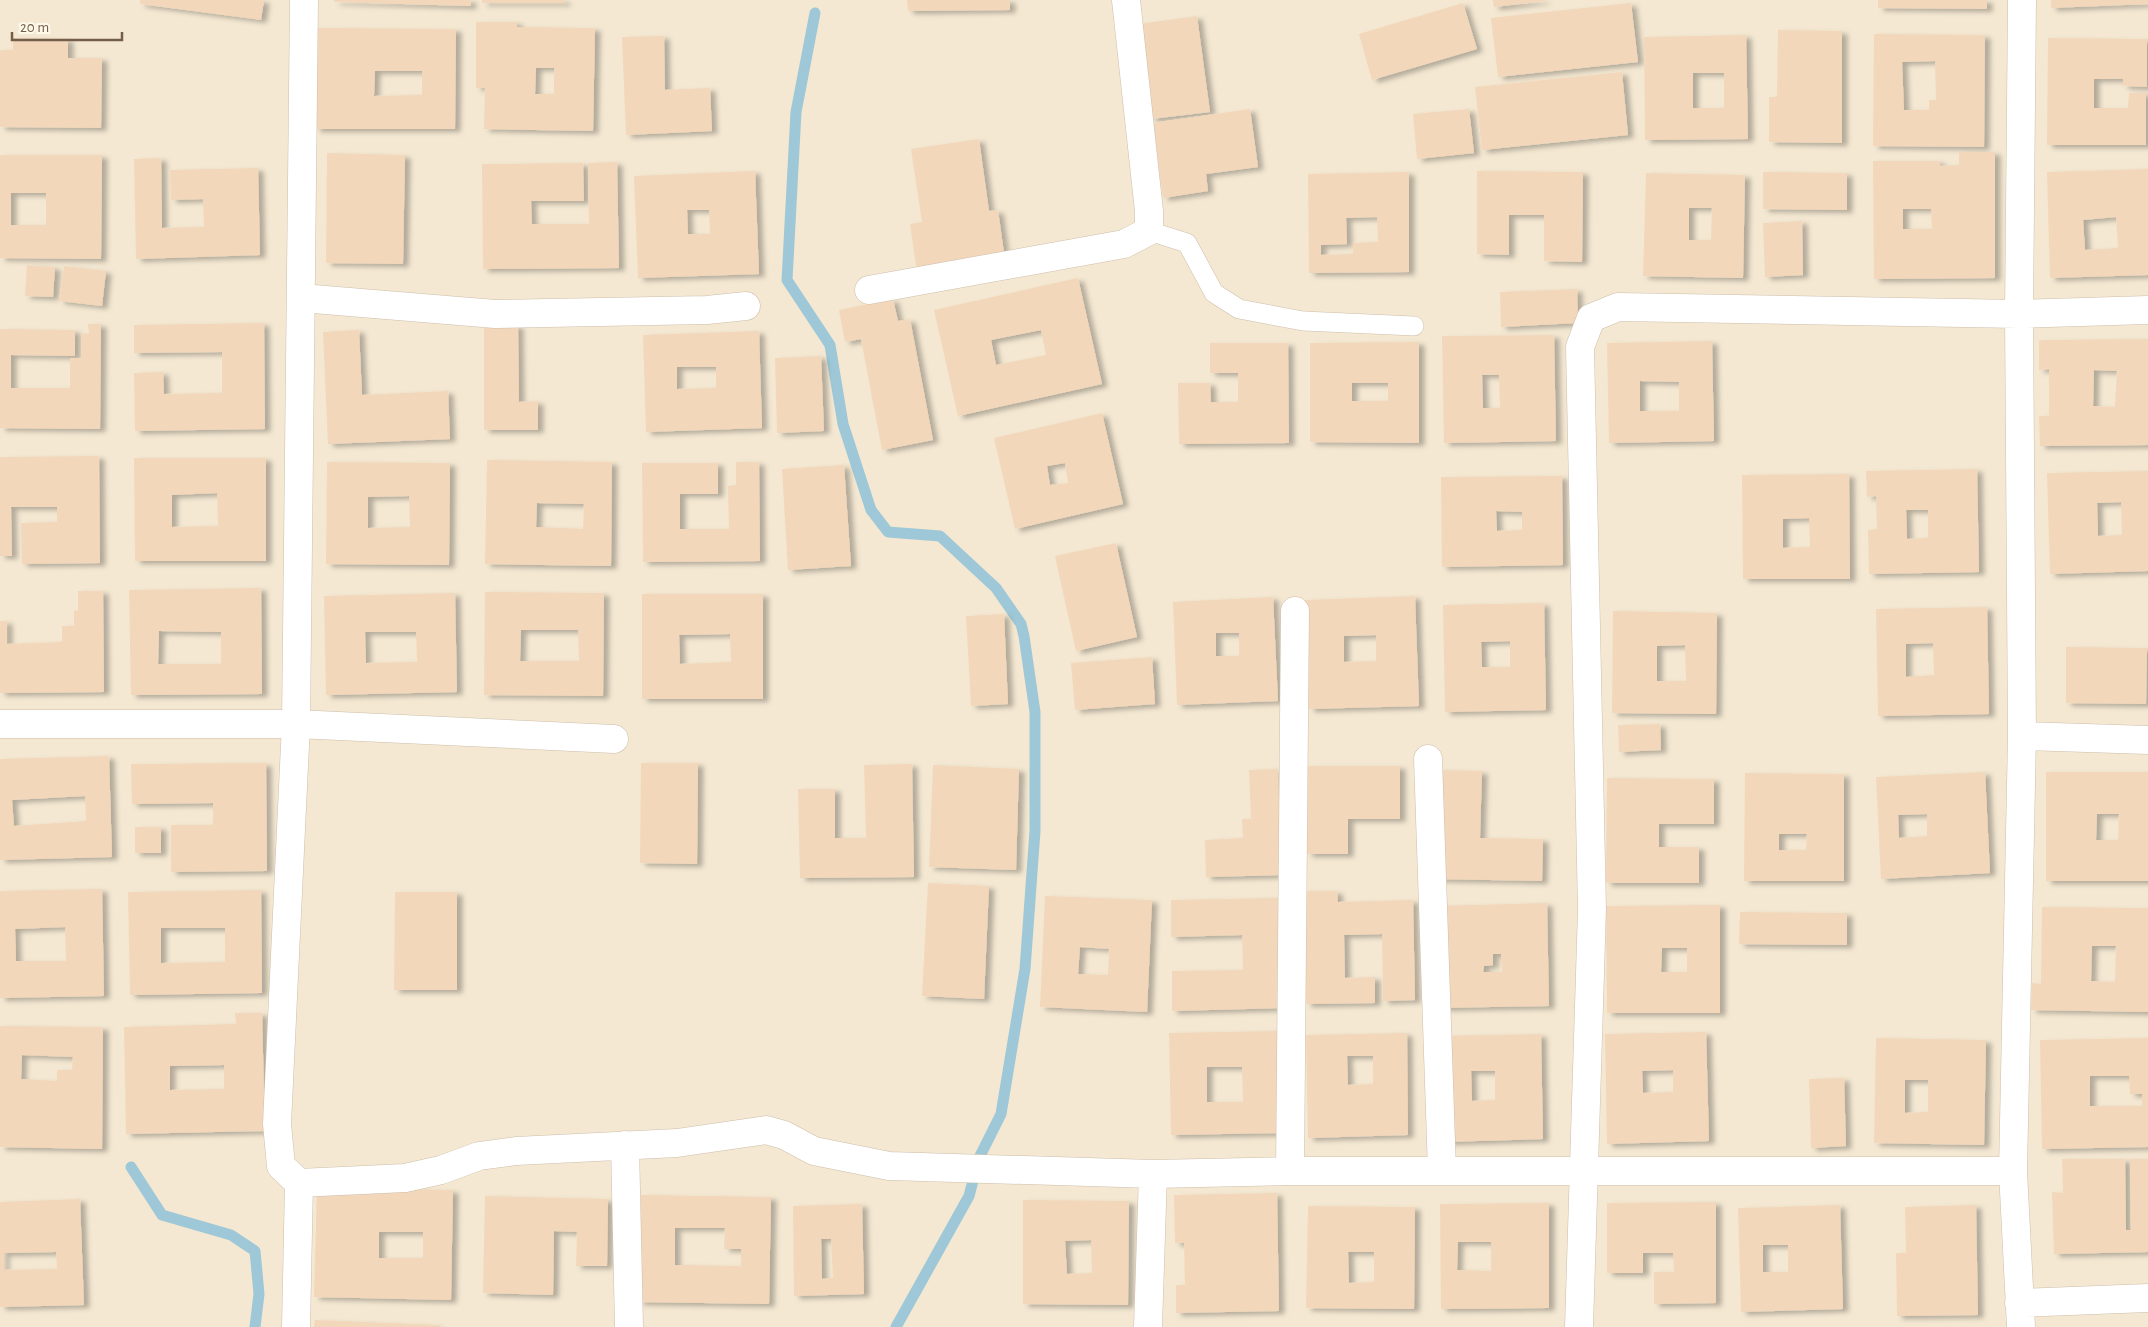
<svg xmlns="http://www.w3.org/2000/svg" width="2148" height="1327" viewBox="0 0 2148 1327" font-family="'Alegreya Sans',sans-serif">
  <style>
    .residential { fill: #f4e8d2 }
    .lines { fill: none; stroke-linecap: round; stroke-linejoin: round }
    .stream { stroke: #9ec8d7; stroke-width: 11 }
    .building { fill: #f2d7bb; fill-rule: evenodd; filter: url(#shadow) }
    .lane-casing { stroke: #cebeaa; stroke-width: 20 }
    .street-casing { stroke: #cebeaa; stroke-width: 29 }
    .lane { stroke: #fff; stroke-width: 19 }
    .street { stroke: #fff; stroke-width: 28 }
  </style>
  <defs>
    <filter id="shadow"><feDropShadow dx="5.5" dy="3" stdDeviation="2.5" flood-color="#0004"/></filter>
  </defs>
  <rect width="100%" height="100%" fill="#fcf5e3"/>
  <path class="residential" d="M0,0H2148V1327H0Z"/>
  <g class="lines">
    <path class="stream" d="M815,13L796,112L787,280L830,345L843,424L871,510L888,532L940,536L996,588L1021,624L1024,636L1035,712V831L1025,969L1001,1114L979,1158L969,1196L896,1327
      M131,1167L162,1215L231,1235L255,1251L259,1294L255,1327"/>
  </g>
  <path class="building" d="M140,0H264L261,20L140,4Z
    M334,0H471V6L334,2Z
    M482,0H565V3H482Z
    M907,0H1010V10L908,11Z
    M1493,0H1545V1L1494,7Z
    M1878,0H1987V9L1878,8Z
    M2051,0H2148V4L2051,8Z
    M1463,3L1477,49L1372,80L1359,34Z
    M1631,3L1638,62L1498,77L1491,18Z
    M1197,16L1210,112L1151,119L1139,24Z
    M476,22H517V27L595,28L593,131L484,129L485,88H476ZM536,68H554V94H535Z
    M315,28L456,29L455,129H315ZM375,71H422V95L374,96Z
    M1778,30L1842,31V143L1769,142V97H1777Z
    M1874,34L1985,35L1984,147L1873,146ZM1935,61L1936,100H1929V110H1904L1902,62Z
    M1746,35L1748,139L1645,140L1644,37ZM1693,73H1724V108H1693Z
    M664,36L665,90L710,88L712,131L626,135L622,37Z
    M13,38L68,39V58H102L101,128L0,127V50H13Z
    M2048,38L2147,39V87L2123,86V79H2094V108H2128L2129,93H2146V145H2047Z
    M1622,72L1628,135L1482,150L1475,87Z
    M1250,109L1258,167L1206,174L1208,191L1163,198L1152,123Z
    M1469,109L1474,153L1417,159L1413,114Z
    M979,139L989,211L998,210L1005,260L917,272L910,224L922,222L911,149Z
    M1959,152H1995V278L1874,279L1873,161H1940V166L1959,165ZM1903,209H1931L1932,229H1903Z
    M327,153L405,155L403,264L326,263Z
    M0,155H102L101,259L0,258ZM11,193H46V225H11Z
    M161,158L162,228L204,227L203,199L171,200L170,170L258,168L260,255L136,259L134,159Z
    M617,162L619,268L483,269L482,164L583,163L584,201H531L532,224H589L588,163Z
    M2148,169V275L2050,278L2047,172ZM2116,217L2118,248L2085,250L2083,220Z
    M755,171L759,274L638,278L634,176ZM687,210H709L710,234H688Z
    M1477,171L1583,172L1582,262L1544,261V215H1509V255L1477,254Z
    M1409,172V272L1309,273L1308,174ZM1377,217L1378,242L1353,243V254L1321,255V245L1347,244L1346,218Z
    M1763,172L1847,173V210L1763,209Z
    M1646,173L1745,175L1743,278L1643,276ZM1689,208H1712L1711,240H1689Z
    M1802,221L1803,275L1765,277L1763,223Z
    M27,265L55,267L53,297L25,296Z
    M64,266L106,271L102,306L59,301Z
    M1078,278L1102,384L958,416L934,310ZM1041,330L1046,355L996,365L991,340Z
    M1577,289L1578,323L1501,327L1500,292Z
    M893,299L898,321L910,319L933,440L882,450L861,339L845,342L839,310Z
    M264,323L265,429L135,431L134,373L163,372L164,394L222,393V352L134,353V325Z
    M88,324H101L100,429L0,428V329L75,330V356L11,355V388H70V358H81V333L89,334Z
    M518,325L519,402L538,401V430H484V326Z
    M359,330L362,395L448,391L450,439L328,444L323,332Z
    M759,331L762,428L646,432L643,335ZM677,367H716V388L677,389Z
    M1554,335L1556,441L1444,443L1442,336ZM1482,375H1499L1500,408H1483Z
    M2148,339V445L2040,446L2039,416H2049V369L2039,370V340ZM2094,370L2117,371L2115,407L2093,406Z
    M1712,341L1714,441L1609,443L1607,343ZM1640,381L1679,382V411H1640Z
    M1419,342V443L1310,442V343ZM1352,383H1388V401H1352Z
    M1210,343H1288L1289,443L1179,444L1178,383H1210L1211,402H1238V373H1210Z
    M821,356L824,431L777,433L775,358Z
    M1102,413L1123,504L1015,529L994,438ZM1065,463L1068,483L1050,485L1047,466Z
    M99,456L100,563L22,564L21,523L57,522V507H11L12,556H0V457Z
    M134,458H266V561H135ZM217,493L218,526L172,527V495Z
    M487,460L612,462L611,566L485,564ZM537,503L584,504L583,529L536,527Z
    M327,462L450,463L449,565L326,564ZM409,496L410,527L368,528V497Z
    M736,462H759L760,561L643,562L642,463H718V494H680V529H729L728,486L736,485Z
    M844,465L851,566L788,570L782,469Z
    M1977,469L1979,572L1869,574L1868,530L1877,529L1876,496L1867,497L1866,471ZM1906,510H1928V538L1907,539Z
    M2148,471V571L2050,574L2047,473ZM2121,502L2122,535L2098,536L2097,503Z
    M1849,474L1850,579H1743L1742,475ZM1809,518L1810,547L1783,548V519Z
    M1562,476L1563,565L1442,567L1441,477ZM1496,511L1522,512V530L1497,531Z
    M1116,543L1137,637L1076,651L1055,556Z
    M261,588L262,694L131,695L129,590ZM159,631L221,632V664H158Z
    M78,591H103L104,692L0,693V621H7V644L62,642V626H74V610L78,611Z
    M485,592L604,593L603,696L484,695ZM521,630H578L579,661H520Z
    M455,593L457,692L326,695L324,596ZM365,632H416L417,662L366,663Z
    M642,594H763V699H642ZM730,634L731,662L680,664L679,635Z
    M1415,596L1419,706L1309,709L1305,600ZM1376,635V661L1344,662V636Z
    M1273,597L1278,701L1177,705L1173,602ZM1216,633H1239V656H1216Z
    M1544,603L1546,710L1445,712L1443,605ZM1510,641V667H1482L1481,642Z
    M1987,607L1989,714L1878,716L1876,609ZM1933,643L1934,675L1906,677V644Z
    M1613,611L1717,613L1716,714L1612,713ZM1685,645L1686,681H1657V646Z
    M1004,614L1008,704L971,706L966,616Z
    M2066,647L2147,648L2146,704L2066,703Z
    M1152,657L1155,704L1075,710L1071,663Z
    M1660,724L1661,750L1619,752L1618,725Z
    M109,756L112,857L0,860V759ZM85,796L86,821L14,826L12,800Z
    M266,763L267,871L171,872V825H213V803L132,804L131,764Z
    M641,763H698L697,864L640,863Z
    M912,764L914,877L800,878L798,789H835V838H866L864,765Z
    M933,765L1019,769L1016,870L929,867Z
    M1308,766H1400V819H1348V854H1307Z
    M1278,769L1281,875L1206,877L1205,840L1243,838L1242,819H1251L1249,770Z
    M1437,770L1482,771L1480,838L1543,839L1542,881L1434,879Z
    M1985,772L1990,873L1881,879L1876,777ZM1927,814V836L1899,838L1898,815Z
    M2046,772H2148V881H2046ZM2097,814H2119L2118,840H2096Z
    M1745,773L1844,774V881H1744ZM1779,834H1807L1806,850H1779Z
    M1607,778L1714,779V824H1659V847H1699V883H1606Z
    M135,827H161V853H135Z
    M928,883L989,886L984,999L922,996Z
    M102,889L104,996L0,998V891ZM65,927L66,961H16L15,929Z
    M261,890L262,993L130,995L128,892ZM161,928H225V962L161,963Z
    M1303,891H1337L1338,902L1413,900L1415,1000L1383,1001L1382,934L1344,935L1345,978L1375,977V1003L1306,1004Z
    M395,892H457V990H394Z
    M1045,896L1152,900L1147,1012L1040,1007ZM1080,947L1109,949L1108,975L1078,974Z
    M1281,898L1283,1008L1172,1011V971L1243,970L1242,935L1171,937V900Z
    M1547,903L1549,1006L1439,1008L1437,906ZM1493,954H1501L1502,972H1483L1484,966L1493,965Z
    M1720,905V1013H1607L1606,906ZM1662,948H1687V972H1661Z
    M2042,907L2148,908V1012L2031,1010L2032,983L2041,984ZM2092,946H2116L2115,982L2091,981Z
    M1740,912L1847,913V945L1739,944Z
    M235,1013H262L265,1131L126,1134L124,1027L236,1024ZM224,1065V1089L170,1090V1066Z
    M0,1026L103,1027L102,1149L0,1147ZM22,1055L73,1057L72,1070H57V1081L21,1079Z
    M1277,1031L1279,1133L1171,1135L1169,1033ZM1207,1067H1242L1243,1102H1207Z
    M1706,1032L1709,1141L1607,1144L1605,1034ZM1673,1070V1092L1643,1093L1642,1071Z
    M1407,1033L1408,1135L1308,1138L1306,1035ZM1347,1056H1373V1084L1348,1085Z
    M1541,1034L1543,1139L1442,1142L1440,1036ZM1471,1071H1495V1100L1472,1101Z
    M1876,1038L1986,1040L1984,1145L1874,1143ZM1905,1080H1928V1112L1905,1113Z
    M2148,1038V1147L2042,1149L2040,1040ZM2090,1076H2129L2130,1094H2142V1106H2090Z
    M1844,1078L1846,1146L1811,1148L1809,1079Z
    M2062,1159H2125L2126,1230H2131L2130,1159H2148V1252L2054,1254L2052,1192L2063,1193Z
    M317,1187L453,1190L451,1300L314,1297ZM379,1232H423V1258H379Z
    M1277,1193L1279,1311L1176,1313V1285H1185L1184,1243H1175L1174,1195Z
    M641,1195L771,1197L769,1304L638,1302ZM675,1228H725L724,1249H741V1266L675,1265Z
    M485,1196L608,1199L607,1266H576L577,1232L554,1231L553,1295L483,1293Z
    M80,1199L84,1305L0,1307V1202ZM56,1252L57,1269L4,1270V1253Z
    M1023,1200L1129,1201L1128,1305L1023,1304ZM1091,1240L1092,1273L1067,1274L1065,1241Z
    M1716,1202V1303L1654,1304V1272H1674L1673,1253H1643V1273H1607V1203Z
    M1549,1203V1308L1441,1309L1440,1204ZM1458,1242H1491V1271L1457,1270Z
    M862,1204L864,1294L794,1296L793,1206ZM821,1239H831L833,1278L822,1279Z
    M1840,1205L1843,1309L1741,1312L1738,1208ZM1763,1245H1788V1272H1763Z
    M1976,1205L1978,1315L1897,1316L1896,1253H1906L1905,1207Z
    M1308,1206L1415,1207L1414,1309L1306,1308ZM1348,1252H1374V1282L1349,1283Z
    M315,1320L437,1325V1327H314Z"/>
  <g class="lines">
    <defs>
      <path id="lane" d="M1149,231L1187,243L1214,293L1239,309L1303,321L1414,326"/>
      <path id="street" d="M304,0L296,724L277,1124L281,1166L299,1183L405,1178L441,1170L479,1156L516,1151L677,1143L766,1130L784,1135L814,1151L889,1166L1153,1174L1290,1171H2013
        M2022,0L2019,314L2022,736L2148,740
        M869,290L1124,244L1149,231V211L1126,0
        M301,298L495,314L707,310L746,306
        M0,724H296L614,739
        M1428,759L1442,1171
        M625,1145L629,1327
        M1290,1171L1295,611
        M2019,1303L2148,1298
        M296,1327L299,1183
        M1148,1327L1153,1174
        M1579,1327L1592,909L1580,347L1591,318L1618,307L2019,314L2148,310
        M2021,1327L2013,1171L2022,736"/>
    </defs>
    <use href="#lane" class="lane-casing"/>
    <use href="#street" class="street-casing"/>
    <use href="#lane" class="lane"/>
    <use href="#street" class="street"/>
  </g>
  <path d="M12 32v8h110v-8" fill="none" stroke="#745e49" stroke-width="2.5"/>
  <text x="20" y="32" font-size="15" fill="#745e49" stroke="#fff9ea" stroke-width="4" paint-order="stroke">20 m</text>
</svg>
